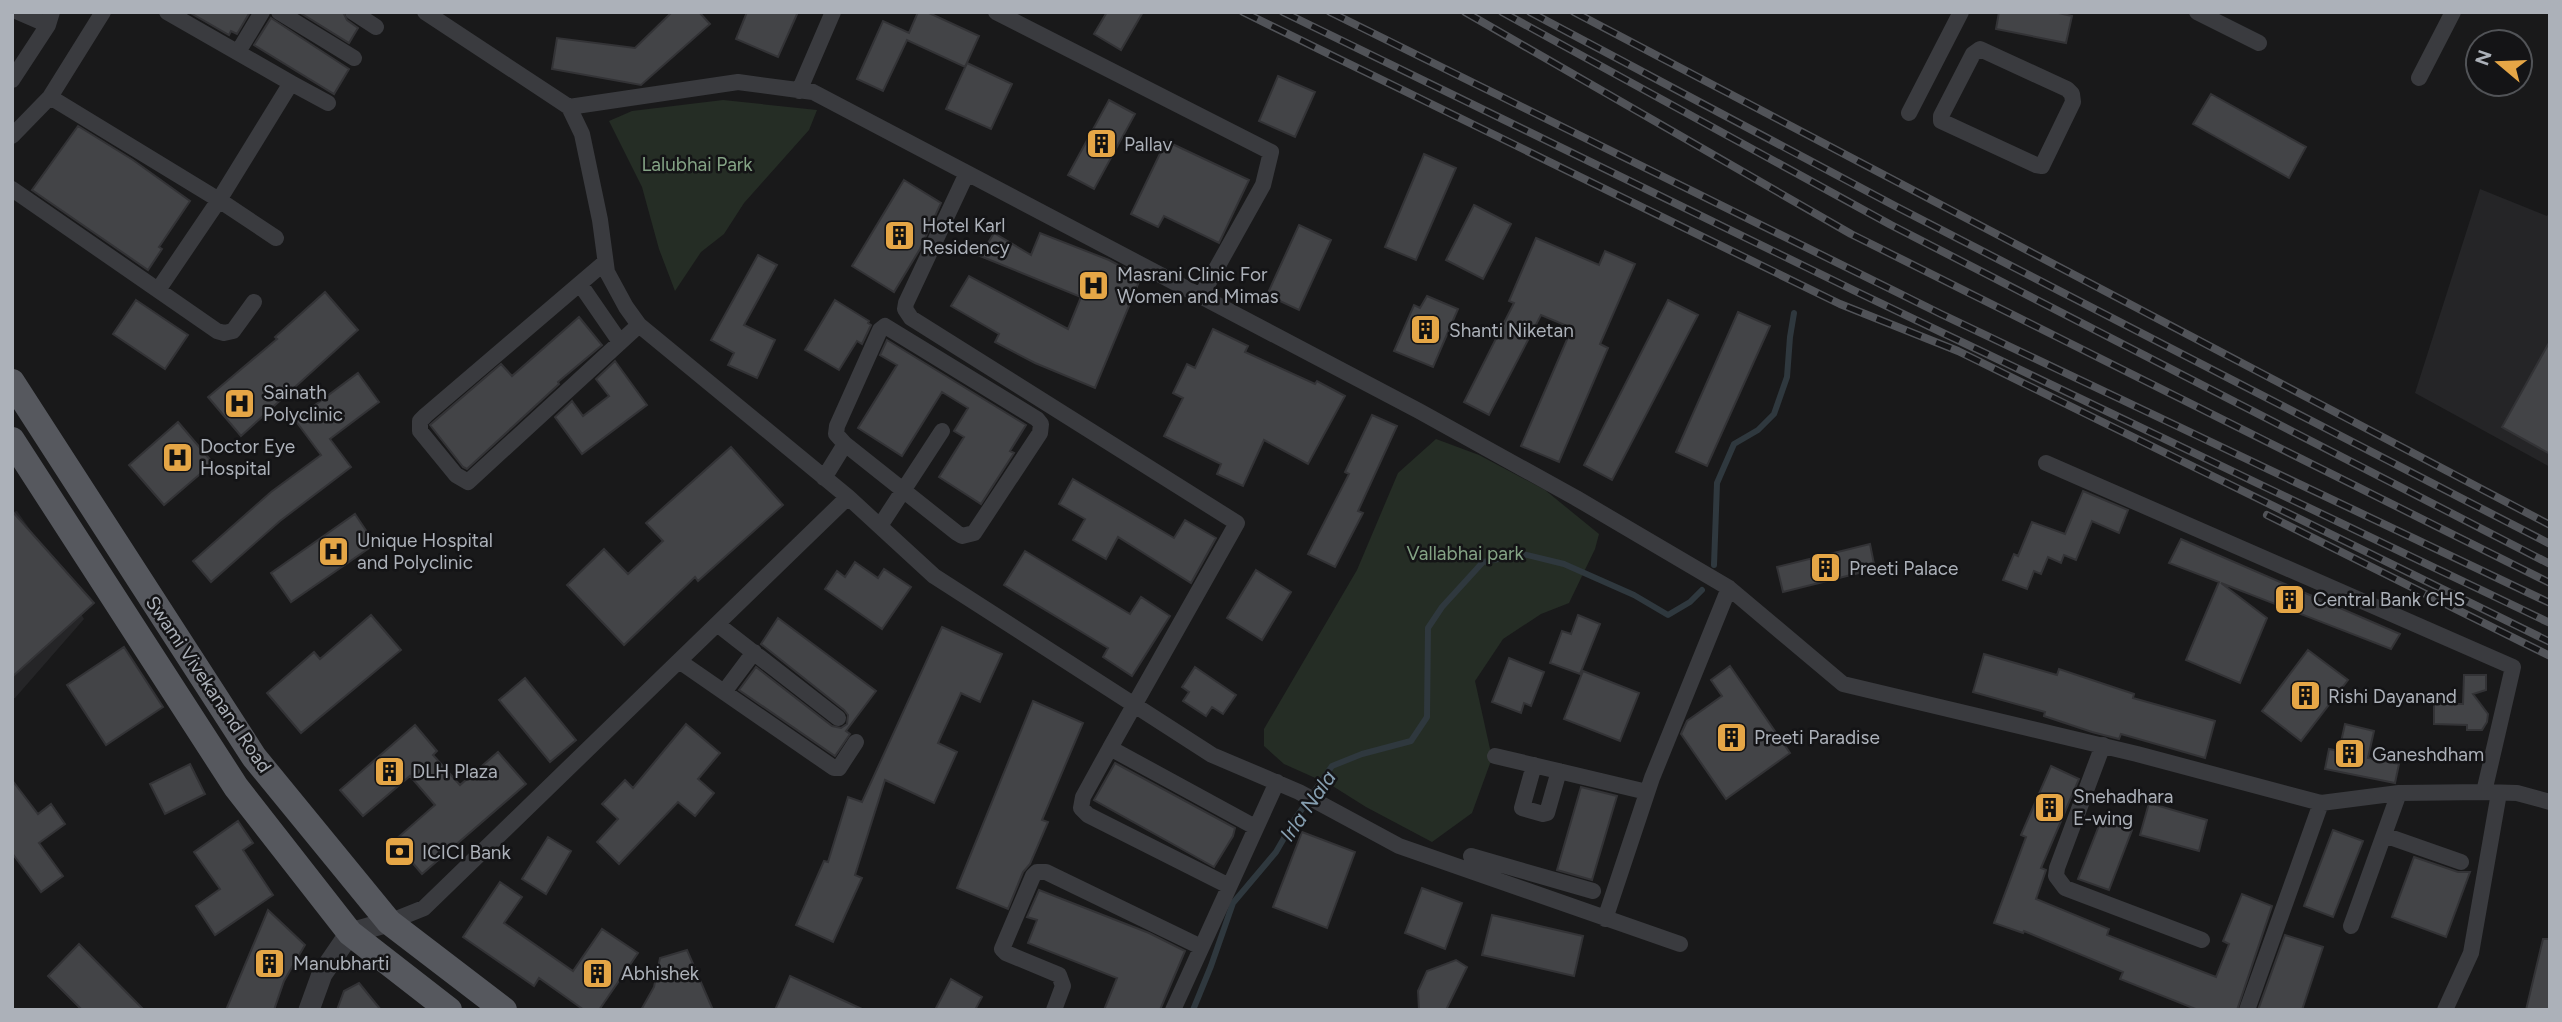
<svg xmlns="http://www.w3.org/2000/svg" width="2562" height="1022" viewBox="0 0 2562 1022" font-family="Figtree,sans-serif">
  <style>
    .built { fill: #252527 }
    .green { fill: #252d25 }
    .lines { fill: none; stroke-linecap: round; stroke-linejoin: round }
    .stream { stroke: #2f383e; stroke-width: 6 }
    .building { fill: #434447; stroke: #333336; stroke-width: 2 }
    .minor { stroke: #3a3b3f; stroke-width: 16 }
    .tertiary { stroke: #3a3b3f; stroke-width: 21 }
    .primary { stroke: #56585e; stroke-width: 26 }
    .rail-casing { stroke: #515358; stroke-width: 8 }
    .rail { stroke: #141416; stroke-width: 5; stroke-dasharray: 16; stroke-linecap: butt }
    .labels { text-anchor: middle; stroke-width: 5; stroke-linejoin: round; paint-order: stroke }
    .poi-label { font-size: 19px; fill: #acb1b9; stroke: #141416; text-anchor: start }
    .park-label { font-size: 19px; fill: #84a385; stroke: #141416 }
    .street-label { font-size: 19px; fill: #acb1b9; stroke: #141416 }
    .water-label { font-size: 21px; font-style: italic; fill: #869fb1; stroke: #141416 }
  </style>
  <rect width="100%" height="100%" fill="#19191a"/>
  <path class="built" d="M2480,189L2547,216L2550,211V467L2415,393Z
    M17,511L36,538L84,619L15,698H12V512Z"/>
  <path class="green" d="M723,100L817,110L809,130L744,203L724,234L701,252L675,291L659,249L642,187L609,121L632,111Z
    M1436,439L1479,455L1545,490L1599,534L1595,549L1569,603L1541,614L1503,639L1475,681L1492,758L1472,813L1432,842L1366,807L1331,785L1284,764L1264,746V729L1357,570L1398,473Z"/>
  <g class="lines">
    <path class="stream" d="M1714,565L1717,483L1734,444L1758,430L1774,414L1787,377L1790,337L1794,313
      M1193,1010L1211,966L1233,903L1276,852L1295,819L1332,766L1362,754L1411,741L1427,717L1428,628L1442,607L1483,562L1523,554L1564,564L1634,595L1668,615L1690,602L1702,590"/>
  </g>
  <path class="building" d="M189,12H250L237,34L231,31L229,35Z
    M299,12H343L347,20L358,28L349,43Z
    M672,12H699L710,24L641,85L552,69L557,38L635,48Z
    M747,12H798L778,57L736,39Z
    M918,12H927L979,36L965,67L907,40L883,91L857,79L883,21L909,33Z
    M1107,12H1143L1121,50L1094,34Z
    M1999,12H2054L2072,16L2066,43L1996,29Z
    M271,18L349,69L334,94L254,45Z
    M967,63L1012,84L991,129L946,109Z
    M1278,76L1315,92L1295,137L1259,121Z
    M2211,94L2306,147L2289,178L2193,124Z
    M1109,100L1135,114L1094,189L1068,175Z
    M78,126L133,160L190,201L159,247L162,249L148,270L32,190Z
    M1166,141L1249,180L1219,243L1164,216L1158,227L1131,214Z
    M1424,154L1456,168L1416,260L1385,247Z
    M904,180L941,203L920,249L894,292L852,266Z
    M1474,205L1511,224L1483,279L1446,260Z
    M1299,225L1331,240L1299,310L1267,295Z
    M994,233L1031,255L1040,233L1109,260L1141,277L1095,388L1035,363L995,342L999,334L951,306L969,276L1068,329L1081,297L980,256Z
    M1536,238L1599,265L1605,251L1635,264L1600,344L1608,348L1559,462L1521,446L1572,328L1541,315L1489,415L1464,402L1514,303L1509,301Z
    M758,255L777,265L744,325L775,340L757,378L728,365L734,353L711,340Z
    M325,292L358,330L241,436L208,397L277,339L275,337Z
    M1427,296L1458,309L1433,367L1394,351L1414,305L1420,308Z
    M136,300L188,335L165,369L113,334Z
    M835,300L869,321L868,323L871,325L862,344L857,341L839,370L805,350Z
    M1668,300L1698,315L1612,480L1584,465Z
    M1738,312L1770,326L1707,466L1676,452Z
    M579,317L602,345L558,382L559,384L467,469L463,467L430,425L501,364L512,376Z
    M1213,329L1248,346L1245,352L1315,384L1317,381L1345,396L1308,464L1264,440L1243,486L1217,474L1221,464L1164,436L1183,398L1173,393L1187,364L1195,368Z
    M887,340L1026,425L1010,451L1014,453L981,504L939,477L964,437L954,431L968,408L942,392L902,456L858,428L897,365L880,355Z
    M2550,341V454L2502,427Z
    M615,361L647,405L582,454L555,417L572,401L583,416L609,396L596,379Z
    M358,373L379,402L330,439L351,467L280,521L211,582L193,561L271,492L321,455L295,420Z
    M1372,415L1397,426L1358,511L1363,513L1335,567L1308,554L1349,474L1345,472Z
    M178,422L213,463L164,505L129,465Z
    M731,447L783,505L698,581L695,577L624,645L567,585L604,549L628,574L663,541L646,523Z
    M1073,479L1174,538L1185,520L1216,538L1191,583L1118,537L1106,559L1073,540L1085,519L1059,504Z
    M2083,491L2128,510L2119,533L2092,521L2076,560L2064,555L2061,563L2048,557L2041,574L2034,571L2027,589L2003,580L2014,554L2018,556L2032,522L2065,534Z
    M12,511L94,603L12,677Z
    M355,514L375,544L291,602L271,573Z
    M2181,539L2400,634L2391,649L2221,583L2267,618L2240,683L2186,660L2219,582L2169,563Z
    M1870,544L1875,569L1783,592L1777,567Z
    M1025,551L1130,614L1141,597L1170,616L1132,676L1103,657L1108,648L1004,585Z
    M855,562L878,578L884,569L911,587L882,629L825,589L837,571L845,577Z
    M1256,570L1291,592L1262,640L1227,618Z
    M371,615L401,650L301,733L267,693L314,652L320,659Z
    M1578,615L1600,624L1580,674L1550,663L1562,631L1571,634Z
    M778,618L876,691L846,731L850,734L835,756L739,690L756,667L832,726L841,728L847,724L848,715L844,710L761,644Z
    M942,627L1002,654L980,702L961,693L938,743L957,752L934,803L885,780L855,875L862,878L833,942L796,925L824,861L828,862L848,797L862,802Z
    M124,647L163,707L106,745L67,685Z
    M2308,650L2348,680L2301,741L2262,711Z
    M1984,654L2057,675L2059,669L2134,694L2133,698L2215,721L2205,758L2121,734L2119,739L2092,732L2044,716L2045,712L1973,692Z
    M1509,658L1544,672L1531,706L1524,703L1521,713L1492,702Z
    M1730,666L1790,753L1726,799L1681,734L1687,721L1722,696L1711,680Z
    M1195,667L1236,695L1223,714L1212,707L1206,716L1183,701L1189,692L1182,687Z
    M1583,671L1639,693L1620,741L1564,719Z
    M2464,675H2486V690L2473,694L2488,714L2487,722L2482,730H2467V725L2434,724V704H2463Z
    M525,678L576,740L550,762L499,700Z
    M1033,701L1083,723L1042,820L1048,822L1030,864L1023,872L1008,909L957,888Z
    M686,724L720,753L698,779L714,793L695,816L678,802L619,864L597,842L618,819L602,804L625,780L633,788Z
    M2345,724L2374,731L2368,758L2399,764L2395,783L2325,769L2329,749L2339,751Z
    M415,725L437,751L433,755L460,785L498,752L526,784L422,874L394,841L435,805L410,776L363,816L340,790Z
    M1115,763L1235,828L1233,836L1214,867L1094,800Z
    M190,764L205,794L165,814L150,784Z
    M2051,766L2079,779L2041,868L2046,870L2036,899L2109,929L2107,935L2216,977L2229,944L2223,941L2242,894L2272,906L2237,1010H2198L2120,979L2123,972L2024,931L2023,933L1994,923L2026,837L2021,835Z
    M12,780L38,814L51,804L65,824L39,843L63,876L41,892L12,853Z
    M1581,787L1617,796L1592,880L1557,870Z
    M2149,803L2207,820L2199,851L2140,835Z
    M2102,818L2132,830L2109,890L2078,879Z
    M238,821L253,843L243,850L273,895L215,935L196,906L220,889L194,852Z
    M2333,830L2363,841L2333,917L2304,906Z
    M1302,832L1355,852L1327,928L1273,907Z
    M548,837L571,851L546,894L522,879Z
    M2414,857L2458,872H2470L2446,937L2392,917Z
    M500,882L522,897L504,923L573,971L602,929L638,953L599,1010H584L539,978L534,986L463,937Z
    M1422,888L1462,903L1445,949L1405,933Z
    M1039,890L1149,933L1185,951L1160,1010H1104L1117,978L1028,943L1037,920L1027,917Z
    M268,910L305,945L284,981L274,1010H226Z
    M1492,915L1583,936L1574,976L1482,955Z
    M2285,935L2323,947L2302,1010H2258Z
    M2543,939H2550V1010H2526Z
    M79,944L144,1010H82L48,976Z
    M687,950L713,1010H641L654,987L660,958Z
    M1456,960L1467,967L1446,1010H1419L1418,991L1427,971Z
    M790,976L864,1010H775Z
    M951,979L982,997L975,1010H935Z
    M359,983L381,1010H337L344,991Z"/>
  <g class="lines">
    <path class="minor" d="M18,12L48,25
      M279,12L354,58
      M353,12L376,27
      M425,12L569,107L582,134L600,220L607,272L626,307L639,325L848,497L934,576L1212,755L1299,792L1399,846L1680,944
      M996,12L1271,152L1263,185L1201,296
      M2197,12L2259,43
      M1980,49L2067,89L2072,94L2073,102L2042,166L2036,165L1941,121V116L1973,54Z
      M238,52L262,12
      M2419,78L2453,12
      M12,80L48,25L52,12
      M291,83L328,103
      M799,91L833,12
      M50,97L219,200L291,83L167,12
      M569,107L738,82L813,92L1419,411L1576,498L1729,588L1843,684L2137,754L2321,803L2399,793L2484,792L2517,793L2550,802
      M1909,113L1961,12
      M12,136L50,97L103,12
      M967,173L906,303L905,309L911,318L1237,523L1110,748
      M12,189L217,331L224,333L233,331L254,302
      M604,263L426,415L420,421V431L456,475L468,482L639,325
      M580,284L620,342
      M158,290L219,200L276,238
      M885,326L1037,419L1041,424L1040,433L974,533L962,536L957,533L845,444L836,434L837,426L880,330Z
      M2046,463L2513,667L2484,792
      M824,478L845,444
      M880,526L942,431
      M717,624L838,718
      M679,661L834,768H839L856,742
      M724,692L754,652
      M2103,745L2057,868L2056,876L2065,888L2202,940
      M1495,756L1647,792
      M1534,765L1522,808L1543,814L1547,813L1559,771
      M2384,835L2461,862
      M1471,856L1593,891
      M1229,886L1088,815L1081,808L1083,797L1110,748L1255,827
      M1605,919L1652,778L1729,588
      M389,922L424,908L848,497
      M2351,926L2399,793
      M1054,1010L1063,986L1059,975L1006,953L1002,949L1033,876L1037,872H1046L1201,947
      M1173,1010L1277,782
      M2247,1010L2321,803
      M2445,1010L2471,953L2499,793"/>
    <path class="tertiary" d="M309,1010L322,974L350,933L389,922"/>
    <path class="primary" d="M12,382L254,757L389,922L504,1010
      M12,440L236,787L350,933L449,1010"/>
    <defs>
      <path id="rail" d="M1243,12L1840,304L1958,351L2550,642
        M1283,12L1853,290L2550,623
        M1330,12L1941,314L2550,603
        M1465,12L1851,234L2550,583
        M1502,12L1891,225L2550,564
        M1530,12L1895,206L2550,544
        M1574,12L2550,525
        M2267,515L2550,656"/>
    </defs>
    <use href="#rail" class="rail-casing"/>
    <use href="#rail" class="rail"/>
  </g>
  <defs>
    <symbol id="building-square" viewBox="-11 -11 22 22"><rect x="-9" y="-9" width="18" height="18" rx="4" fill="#e5a646" stroke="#141416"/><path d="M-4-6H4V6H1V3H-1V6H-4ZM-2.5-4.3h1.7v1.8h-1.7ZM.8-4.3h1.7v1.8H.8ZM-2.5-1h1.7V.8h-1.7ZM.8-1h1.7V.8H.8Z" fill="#111"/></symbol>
    <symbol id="hospital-square" viewBox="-11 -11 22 22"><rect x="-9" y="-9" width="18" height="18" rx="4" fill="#e5a646" stroke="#141416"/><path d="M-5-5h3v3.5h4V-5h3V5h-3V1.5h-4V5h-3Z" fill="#111"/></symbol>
    <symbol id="bank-square" viewBox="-11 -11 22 22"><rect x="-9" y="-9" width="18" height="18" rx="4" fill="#e5a646" stroke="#141416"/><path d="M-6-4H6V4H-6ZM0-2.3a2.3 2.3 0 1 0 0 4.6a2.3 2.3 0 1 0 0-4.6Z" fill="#111"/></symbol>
  </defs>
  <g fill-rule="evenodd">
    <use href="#building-square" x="1084" y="126" width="35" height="35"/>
    <use href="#building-square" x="882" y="218" width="35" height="35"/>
    <use href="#hospital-square" x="1076" y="268" width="35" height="35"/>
    <use href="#building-square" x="1408" y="312" width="35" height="35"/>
    <use href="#hospital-square" x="222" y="386" width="35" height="35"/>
    <use href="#hospital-square" x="160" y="440" width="35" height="35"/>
    <use href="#hospital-square" x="316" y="534" width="35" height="35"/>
    <use href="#building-square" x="1808" y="550" width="35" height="35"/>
    <use href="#building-square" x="2272" y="582" width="35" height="35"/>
    <use href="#building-square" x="2288" y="678" width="35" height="35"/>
    <use href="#building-square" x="1714" y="720" width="35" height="35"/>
    <use href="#building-square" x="2332" y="736" width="35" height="35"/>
    <use href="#building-square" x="372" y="754" width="35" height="35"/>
    <use href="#building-square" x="2032" y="790" width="35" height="35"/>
    <use href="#bank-square" x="382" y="834" width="35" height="35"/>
    <use href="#building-square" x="252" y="946" width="35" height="35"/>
    <use href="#building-square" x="580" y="956" width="35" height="35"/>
  </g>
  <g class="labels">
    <g class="poi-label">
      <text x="1124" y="151">Pallav</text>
      <text x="922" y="232">Hotel Karl<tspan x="922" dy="22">Residency</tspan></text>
      <text x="1117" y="281">Masrani Clinic For<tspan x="1117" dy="22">Women and Mimas</tspan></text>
      <text x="1449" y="337">Shanti Niketan</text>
      <text x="263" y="399">Sainath<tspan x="263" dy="22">Polyclinic</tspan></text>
      <text x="200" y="453">Doctor Eye<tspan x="200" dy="22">Hospital</tspan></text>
      <text x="357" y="547">Unique Hospital<tspan x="357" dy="22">and Polyclinic</tspan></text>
      <text x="1849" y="575">Preeti Palace</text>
      <text x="2313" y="606">Central Bank CHS</text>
      <text x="2328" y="703">Rishi Dayanand</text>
      <text x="1754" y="744">Preeti Paradise</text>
      <text x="2372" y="761">Ganeshdham</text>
      <text x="412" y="778">DLH Plaza</text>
      <text x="2073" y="803">Snehadhara<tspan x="2073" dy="22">E-wing</tspan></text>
      <text x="422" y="859">ICICI Bank</text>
      <text x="293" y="970">Manubharti</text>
      <text x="621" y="980">Abhishek</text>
    </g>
    <g class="park-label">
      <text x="697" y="171">Lalubhai Park</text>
      <text x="1465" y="560">Vallabhai park</text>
    </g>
    <g class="street-label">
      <text transform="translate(209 684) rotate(56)" y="7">Swami Vivekanand Road</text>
    </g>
    <g class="water-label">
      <text transform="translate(1308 806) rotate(-55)" y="7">Irla Nala</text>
    </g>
  </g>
  <rect width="2562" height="1022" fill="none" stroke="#acb1b9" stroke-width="28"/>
  <g transform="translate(2499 63) rotate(289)"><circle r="33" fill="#141416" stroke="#515357" stroke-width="2"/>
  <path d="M0-5L12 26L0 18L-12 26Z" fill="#e5a646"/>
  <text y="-10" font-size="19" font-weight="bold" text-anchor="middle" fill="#acb1b9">N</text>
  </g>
</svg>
